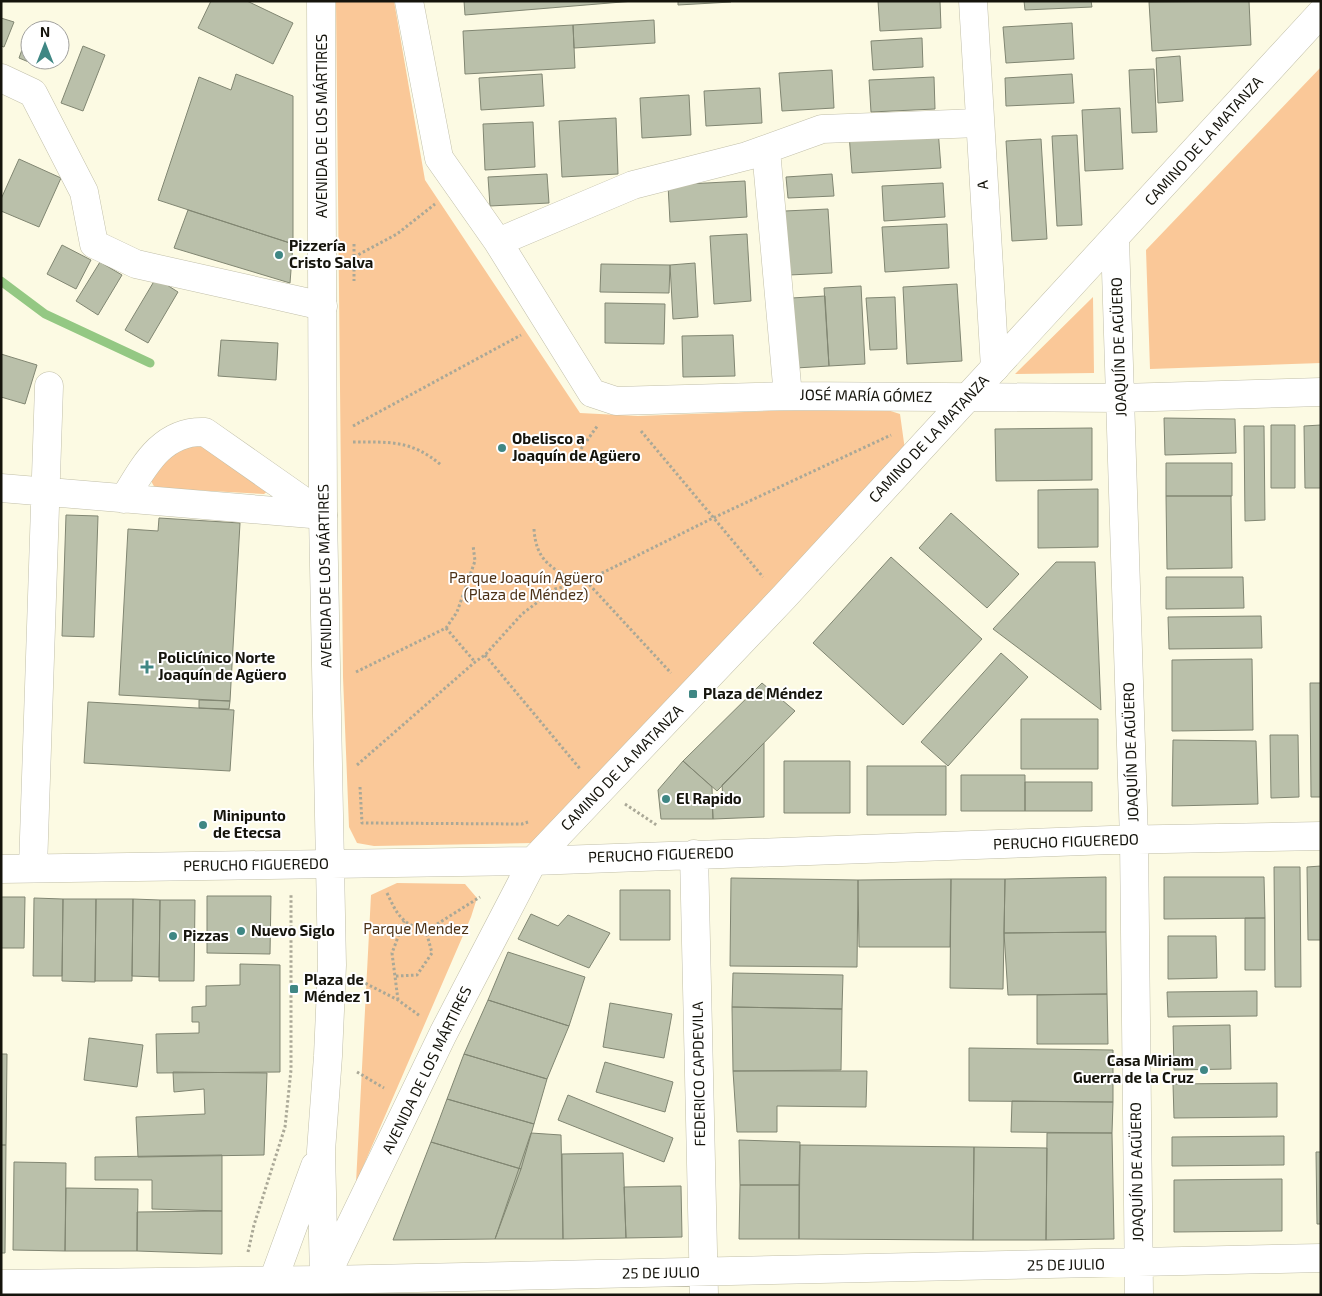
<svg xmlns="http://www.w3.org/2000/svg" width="1322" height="1296" viewBox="0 0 1322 1296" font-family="'Exo 2',sans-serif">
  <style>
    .green { fill: #fac898 }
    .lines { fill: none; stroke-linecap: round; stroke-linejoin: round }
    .stream { stroke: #94c883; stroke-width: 9 }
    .building { fill: #bac0aa; stroke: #818672 }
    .minor-casing { stroke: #c1bfa9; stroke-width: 29 }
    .major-casing { stroke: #c1bfa9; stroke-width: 29 }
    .path { stroke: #aaa897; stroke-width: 3; stroke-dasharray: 2.5 2.5; stroke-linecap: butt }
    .minor { stroke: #fff; stroke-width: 28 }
    .major { stroke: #fff; stroke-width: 28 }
    .poi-dot { fill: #3f8784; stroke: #fff; stroke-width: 2 }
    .labels { text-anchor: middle; stroke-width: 4; stroke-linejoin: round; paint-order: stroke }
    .street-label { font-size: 15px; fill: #15140c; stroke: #fff }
    .poi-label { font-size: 15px; font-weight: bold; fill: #15140c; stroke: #fff; text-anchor: start }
    .park-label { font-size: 15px; fill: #4d3217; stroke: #fff }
  </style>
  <rect width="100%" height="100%" fill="#fcfae3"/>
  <path class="green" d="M336,1H394L425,180L580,413L638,416L878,407L900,414L905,450L532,843L374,846L357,843L349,827L343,677Z
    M1321,67V363L1150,369L1146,250Z
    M1093,297L1094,373L1015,374Z
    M198,439L268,491L264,494L155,488L151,481L162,460Z
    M397,883L465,884L477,898L471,917L356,1183L371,895Z"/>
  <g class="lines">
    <path class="stream" d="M1,281L45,314L150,363"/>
  </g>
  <path class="building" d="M211,1H247L293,23L273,64L198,28Z
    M464,1H634L465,15Z
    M678,1H731V2L678,5Z
    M878,1H940L941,28L880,31Z
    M1024,1H1091L1092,7L1025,10Z
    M1249,1L1251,45L1152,51L1149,2Z
    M1,18L14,22L4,47L1,46Z
    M654,20L655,43L574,48L573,25Z
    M1072,23L1074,59L1006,63L1003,27Z
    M573,25L575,68L465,74L463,31Z
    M28,33L30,60H38L36,65L19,58Z
    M922,38L923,67L873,70L871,41Z
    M83,46L105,55L83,111L61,103Z
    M1180,56L1183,101L1158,103L1156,58Z
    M1154,69L1157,132L1132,133L1129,70Z
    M832,70L834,108L782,111L779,73Z
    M236,74L293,96V244L158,200L199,77L231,90Z
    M542,74L544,106L481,110L479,78Z
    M1072,74L1074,103L1006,106L1005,78Z
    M934,77L935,109L871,112L869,80Z
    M760,88L762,123L706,126L704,91Z
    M689,95L691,135L642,138L640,98Z
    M1120,108L1123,169L1085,171L1082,110Z
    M616,118L618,174L562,177L559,121Z
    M533,122L535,167L485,170L483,124Z
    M938,129L941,168L852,173L849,134Z
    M1077,135L1082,225L1057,226L1052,136Z
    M1041,139L1047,239L1012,241L1006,141Z
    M19,159L61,178L39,227L1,211V199Z
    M547,174L549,203L490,206L488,177Z
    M832,174L834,196L788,198L786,177Z
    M745,181L747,217L670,222L668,185Z
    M943,183L945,217L884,221L882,186Z
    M828,209L832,273L789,275L785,211Z
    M188,210L293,244L290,283L174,248Z
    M947,224L949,268L885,272L882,227Z
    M747,234L751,301L714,304L710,236Z
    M62,245L91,260L76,289L47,274Z
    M100,262L122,275L98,315L76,301Z
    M695,263L698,317L673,319L670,265Z
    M601,264L670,265L669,293L600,292Z
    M156,278L178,292L148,343L125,330Z
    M957,284L962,361L907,364L903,287Z
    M861,286L865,364L829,366L824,288Z
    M825,296L829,366L796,368L792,298Z
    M895,297L897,349L870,350L866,298Z
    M605,303L665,304L664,344L605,343Z
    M733,335L735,376L683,377L682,336Z
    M221,340L278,343L276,380L218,376Z
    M1,354L37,365L25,404L1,397Z
    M1164,418L1235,419L1236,453L1165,455Z
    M1271,425H1295V488H1271Z
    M1321,425V488H1305L1304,426Z
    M1244,426H1264L1265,520L1245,521Z
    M1092,428V480L996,481L995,429Z
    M1166,463H1232V496H1166Z
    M1098,489V547L1038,548V490Z
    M1166,496H1231L1232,568L1167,569Z
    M951,513L1019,574L987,608L919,548Z
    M66,515L98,516L94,637L62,636Z
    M159,518L240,523L230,701L119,695L128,529L158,531Z
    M891,557L982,639L903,725L813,643Z
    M1056,562H1095L1101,710L993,629Z
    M1166,577H1243L1244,608L1166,609Z
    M1261,616L1262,648L1169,649L1168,617Z
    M1001,653L1028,677L948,766L921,742Z
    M1252,659L1253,730L1172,731V660Z
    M762,683L795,711L717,791L683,761Z
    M1310,683H1321V797H1311Z
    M199,700L230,701L229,709L199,708Z
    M88,702L234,710L230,771L84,763Z
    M1021,719H1098V769H1021Z
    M1270,735H1298L1299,797L1271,798Z
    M1173,740L1256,741L1258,804L1172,806Z
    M764,743V817L713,819L712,801L723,800L722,785Z
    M683,761L712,787L713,819H661L658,790Z
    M784,761H850V813H784Z
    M867,766H946V815H867Z
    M961,775H1025V811H961Z
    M1025,782H1092V811H1025Z
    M1321,866V940H1308L1307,867Z
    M1274,867H1300L1301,987H1275Z
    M1106,877V932L1004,933L1005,879Z
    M1164,877H1264L1265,918L1164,919Z
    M731,878L858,880L857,967L730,966Z
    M951,879H1005L1003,989L950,988Z
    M951,879L950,947H859L858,880Z
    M620,890H670V940H620Z
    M207,896H271L270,954L207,953Z
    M1,897H25L24,948H1Z
    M34,898L63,899L62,976H33Z
    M63,899H96L95,982L62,981Z
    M96,899H133L132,981H95Z
    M133,899L160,900L159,977L132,976Z
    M160,900H195L194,981H159Z
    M531,914L558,926L568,915L610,933L589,968L518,939Z
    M1245,918H1265V970H1245Z
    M1106,932L1107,994L1008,995L1004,933Z
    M1168,936H1216L1217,978L1168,979Z
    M508,952L585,977L569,1026L488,1000Z
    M240,964L280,965V1072L157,1073L156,1034L199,1033V1022H192V1007L206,1006V986L240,985Z
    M733,973L843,975L842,1009L732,1007Z
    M1257,991V1016L1168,1017L1167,992Z
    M1107,994L1108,1044H1037V995Z
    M488,1000L569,1026L547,1079L464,1054Z
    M610,1003L672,1014L664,1058L603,1047Z
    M732,1007L842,1009L841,1070L733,1071Z
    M1230,1025L1231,1069L1174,1070L1173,1026Z
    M89,1038L143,1045L137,1087L84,1080Z
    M969,1048L1113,1050V1102L969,1101Z
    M1,1054H7L6,1145H1Z
    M464,1054L547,1079L534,1124L447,1099Z
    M605,1062L673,1082L665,1112L596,1092Z
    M733,1071H867L866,1107L777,1106V1132H737Z
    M173,1072L267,1073L264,1155L138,1157L136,1117L205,1114L204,1089L174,1092Z
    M1277,1083V1117L1174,1118L1173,1084Z
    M568,1095L673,1138L664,1162L558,1120Z
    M447,1099L534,1124L521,1169L431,1142Z
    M1012,1101L1113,1102L1112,1133L1011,1132Z
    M531,1133L561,1135L563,1239H495Z
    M1047,1133H1112L1114,1239L1046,1240Z
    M1284,1136V1165L1172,1166V1137Z
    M739,1140L800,1142L799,1185H740Z
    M431,1142L521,1169L495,1239L393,1240Z
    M1,1145H6L5,1253H1Z
    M800,1145L974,1147L973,1240L799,1239Z
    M974,1147L1047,1148L1046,1240H973Z
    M1316,1152H1321V1224H1317Z
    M623,1153L626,1238L563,1239L562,1154Z
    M222,1155V1211L152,1209V1180H95V1157Z
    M14,1162L66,1163L65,1251L13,1250Z
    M1282,1179V1231L1174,1232V1180Z
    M740,1185H799V1239H739Z
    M681,1186L682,1237L626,1238L624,1187Z
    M66,1188L138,1189L137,1251H65Z
    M222,1211V1254L137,1251V1212Z"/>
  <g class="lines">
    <defs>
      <path id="minor" d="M409,1L439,158L498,242L592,393L616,401L788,396L1121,398L1321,392
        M973,1L995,368
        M1,78L33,93L84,192L94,244L136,264L323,306
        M766,150L788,396
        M1115,239L1134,840L1139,1295
        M498,242L633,185L747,156L822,129L979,123
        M1,488L323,515
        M124,499C144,466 162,430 205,432L322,514
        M694,854L704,1295
        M533,861L1111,840L1321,836
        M33,868L49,386
        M1,869L330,864
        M1,1284L324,1280L1321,1258"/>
      <path id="major" d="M321,1L323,515L332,965L328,1056L321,1151L324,1277
        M330,864L533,861
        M324,1280L443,1034L533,861L784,597L1321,13
        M271,1295L273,1281L315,1166"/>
    </defs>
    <use href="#minor" class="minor-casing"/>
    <use href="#major" class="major-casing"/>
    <path class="path" d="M354,244V281
      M354,257L397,234L435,204
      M353,426L521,335
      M641,431L763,577
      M353,442C389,442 412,440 441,465
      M581,449L598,425
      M534,529C536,561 551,567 577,583
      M586,581L671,673
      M446,628L475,662
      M485,655L581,770
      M356,672L446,628L457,612L475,561L473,545
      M357,765L475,662L485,655L522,614L555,589L586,581L713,518L891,435
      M360,787L362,823L522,824L528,822
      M625,804L658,826
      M387,893C398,916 401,923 426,931L480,897
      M396,976L417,975L432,953L426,931
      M361,981L398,1000L420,1016
      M398,1000L392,953L404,921
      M357,1072L384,1088
      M248,1252L254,1225L285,1127L291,1070V894"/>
    <use href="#minor" class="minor"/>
    <use href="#major" class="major"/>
  </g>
  <g class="poi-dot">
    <circle cx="279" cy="255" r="5"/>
    <circle cx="502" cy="448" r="5"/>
    <path d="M144.5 659.5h5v5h5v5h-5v5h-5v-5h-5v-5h5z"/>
    <rect x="688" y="689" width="10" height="10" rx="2.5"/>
    <circle cx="666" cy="799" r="5"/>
    <circle cx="203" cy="825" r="5"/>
    <circle cx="241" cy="931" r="5"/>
    <circle cx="173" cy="936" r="5"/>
    <rect x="289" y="984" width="10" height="10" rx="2.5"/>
    <circle cx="1204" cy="1070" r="5"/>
  </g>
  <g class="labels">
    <g class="street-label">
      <text transform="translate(322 126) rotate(-90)" y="5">AVENIDA DE LOS MÁRTIRES</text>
      <text transform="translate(1204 141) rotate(-48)" y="5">CAMINO DE LA MATANZA</text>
      <text transform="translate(983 185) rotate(-94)" y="5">A</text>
      <text transform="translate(1119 347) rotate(-92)" y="5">JOAQUÍN DE AGÜERO</text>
      <text transform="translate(866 396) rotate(1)" y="5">JOSÉ MARÍA GÓMEZ</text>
      <text transform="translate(929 439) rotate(-47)" y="5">CAMINO DE LA MATANZA</text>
      <text transform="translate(325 576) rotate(-91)" y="5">AVENIDA DE LOS MÁRTIRES</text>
      <text transform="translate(1131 752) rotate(-92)" y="5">JOAQUÍN DE AGÜERO</text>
      <text transform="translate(622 768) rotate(-46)" y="5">CAMINO DE LA MATANZA</text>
      <text transform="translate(1066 842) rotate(-2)" y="5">PERUCHO FIGUEREDO</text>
      <text transform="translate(661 855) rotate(-2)" y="5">PERUCHO FIGUEREDO</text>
      <text transform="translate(256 865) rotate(-1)" y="5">PERUCHO FIGUEREDO</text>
      <text transform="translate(427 1070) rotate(-64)" y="5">AVENIDA DE LOS MÁRTIRES</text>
      <text transform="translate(699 1074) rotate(-91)" y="5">FEDERICO CAPDEVILA</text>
      <text transform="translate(1137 1172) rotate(-91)" y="5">JOAQUÍN DE AGÜERO</text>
      <text transform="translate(1066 1265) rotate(-1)" y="5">25 DE JULIO</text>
      <text transform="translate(661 1273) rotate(-1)" y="5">25 DE JULIO</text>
    </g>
    <g class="poi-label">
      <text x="289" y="251">Pizzería<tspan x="289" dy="17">Cristo Salva</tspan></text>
      <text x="512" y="444">Obelisco a<tspan x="512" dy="17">Joaquín de Agüero</tspan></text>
      <text x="158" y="663">Policlínico Norte<tspan x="158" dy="17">Joaquín de Agüero</tspan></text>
      <text x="703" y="699">Plaza de Méndez</text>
      <text x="676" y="804">El Rapido</text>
      <text x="213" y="821">Minipunto<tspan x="213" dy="17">de Etecsa</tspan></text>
      <text x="251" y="936">Nuevo Siglo</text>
      <text x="183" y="941">Pizzas</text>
      <text x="304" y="985">Plaza de<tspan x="304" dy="17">Méndez 1</tspan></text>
      <text x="1194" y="1066" text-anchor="end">Casa Miriam<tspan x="1194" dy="17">Guerra de la Cruz</tspan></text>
    </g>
    <g class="park-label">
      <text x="526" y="583">Parque Joaquín Agüero<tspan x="526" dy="17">(Plaza de Méndez)</tspan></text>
      <text x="416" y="934">Parque Mendez</text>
    </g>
  </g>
  <rect width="1322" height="1296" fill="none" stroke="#15140c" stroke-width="5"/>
  <g transform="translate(45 45)"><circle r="24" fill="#ffffff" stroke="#a1a19e"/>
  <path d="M0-4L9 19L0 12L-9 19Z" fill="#3f8784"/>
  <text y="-8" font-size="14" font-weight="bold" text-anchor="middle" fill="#15140c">N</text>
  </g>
</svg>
